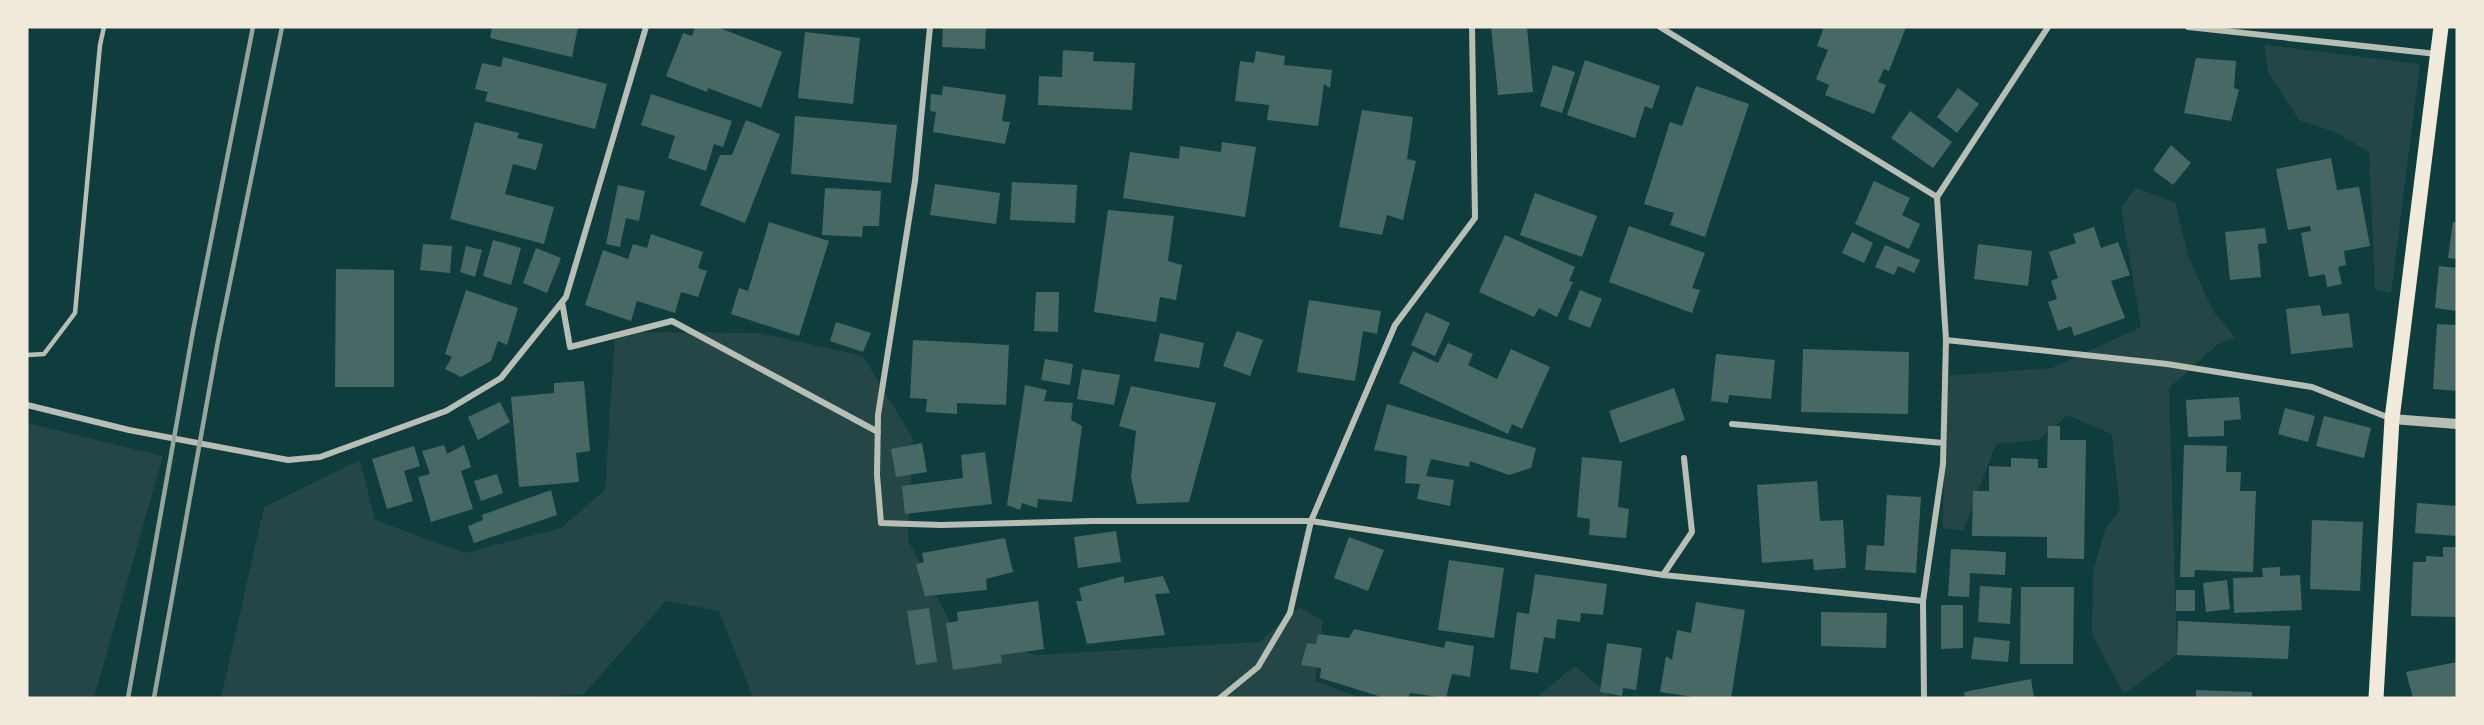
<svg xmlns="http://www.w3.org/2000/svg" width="2484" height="725" viewBox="0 0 2484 725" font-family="'Noto Serif',serif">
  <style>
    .green { fill: #244646 }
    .building { fill: #486865 }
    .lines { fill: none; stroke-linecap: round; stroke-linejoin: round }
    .service { stroke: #b8beb3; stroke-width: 4.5 }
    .minor { stroke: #b8beb3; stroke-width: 6 }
    .tertiary { stroke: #b8beb3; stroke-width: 10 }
    .primary { stroke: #f1e9da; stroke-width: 15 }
    .rail { stroke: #97a49c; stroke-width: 4.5 }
  </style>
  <rect width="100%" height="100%" fill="#0f3d3e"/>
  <path class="green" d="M2265,45L2420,64L2391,293L2375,289L2369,152L2335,132L2299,120L2268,72Z
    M2136,188L2175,202L2188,256L2213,311L2235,338L2217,345L2169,388L2177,655L2124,694L2092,635L2093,572L2105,529L2120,510L2112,434L2068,415L2038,440L1996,444L1963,531L1943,528L1945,376L2052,368L2141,327L2121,207Z
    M615,332L760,333L863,356L913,439L908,540L956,634L1037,655L1259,642L1300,607L1323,621L1315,681L1361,698H753L719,611L666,601L584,694L527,698H221L264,507L360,460L375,520L465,553L561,528L605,490Z
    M27,423L163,456L94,698H27Z
    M1575,666L1613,698H1530L1537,697Z"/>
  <path class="building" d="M492,27H578L572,57L490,38Z
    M695,27H717L782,52L761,108L708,88L707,92L666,76L683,33L692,36Z
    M943,27H986L985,49L942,47Z
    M1491,27H1527L1533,92L1498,95Z
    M1824,27H1906L1889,71L1884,69L1878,82L1886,85L1874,114L1825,95L1829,85L1816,79L1828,50L1817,46Z
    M805,32L860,38L853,104L798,98Z
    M1063,50L1094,52L1093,61L1135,63L1132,110L1038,105L1039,76L1062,77Z
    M1256,51L1285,56L1284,65L1332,70L1330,88L1324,84L1318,126L1267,120L1269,105L1235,101L1240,61L1254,63Z
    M503,57L607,84L595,129L485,101L488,92L475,89L482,63L501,67Z
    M2196,58L2236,61L2234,88L2239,90L2231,121L2184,113Z
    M1585,60L1660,86L1652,109L1645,106L1635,138L1567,115Z
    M1553,65L1575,72L1562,113L1540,106Z
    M943,86L1006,95L1002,121L1010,122L1005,144L933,132L936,112L930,111L931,94L942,95Z
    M1696,86L1749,104L1705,237L1670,225L1674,213L1644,204L1670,122L1682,126Z
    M1958,88L1979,104L1957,133L1937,117Z
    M651,94L732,121L723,147L714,144L706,171L668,158L675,136L641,125Z
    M1362,110L1413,117L1407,159L1416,161L1403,220L1387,215L1382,235L1339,227Z
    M1910,111L1952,142L1933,168L1891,138Z
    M795,116L897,125L891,183L791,174Z
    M746,120L780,134L745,223L700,205L720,155H732Z
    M475,122L519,133L517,138L543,144L536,170L513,164L505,194L554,207L544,244L450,219Z
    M1222,142L1256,147L1245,217L1123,198L1130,152L1179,159L1180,146L1221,152Z
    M2171,145L2191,163L2173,185L2153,170Z
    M2331,158L2337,190L2359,187L2370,246L2344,251L2346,265L2338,267L2342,284L2327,287L2325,274L2309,277L2301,233L2311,231L2310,226L2288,230L2276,169Z
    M1874,181L1910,198L1902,215L1920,224L1909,249L1855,224Z
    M1012,182L1077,185L1075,223L1010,220Z
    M935,184L1000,193L996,224L930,215Z
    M618,185L645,191L639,221L626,218L620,247L606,244Z
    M825,188L881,191L879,226H863L862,237L822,235Z
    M1535,193L1597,216L1582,257L1520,235Z
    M1108,210L1174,216L1168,261L1182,265L1176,300L1160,297L1156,322L1094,312Z
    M769,222L829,241L799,336L731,314L739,288L748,291Z
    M2453,222H2457V259L2448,258Z
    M1629,226L1705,253L1692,288L1700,290L1692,313L1609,282Z
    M2094,227L2101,248L2118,242L2130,275L2111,281L2125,318L2074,336L2071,326L2058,331L2048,302L2057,299L2051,281L2058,278L2049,252L2076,243L2073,234Z
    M2265,228L2267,243L2258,244L2261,277L2230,280L2225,232Z
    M1852,232L1873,243L1864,263L1842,253Z
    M651,234L703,252L698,268L707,271L698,297L681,292L675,313L637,301L631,321L585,305L603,250L628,259L633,244L647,248Z
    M1505,235L1575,267L1569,281L1573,282L1557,317L1539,308L1534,317L1479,292Z
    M493,240L521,248L511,285L483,276Z
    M423,244L452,246L450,273L420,270Z
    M1978,244L2032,251L2028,286L1974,279Z
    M1885,245L1920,260L1914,273L1898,266L1894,275L1875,267Z
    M466,246L482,250L475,277L460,272Z
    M536,248L561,258L547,293L523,283Z
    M2439,266L2457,268V311L2435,308Z
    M336,269L394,270V387H335Z
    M466,290L518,308L507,345L498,341L491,361L461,377L445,369L452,357L445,354Z
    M1580,290L1602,299L1590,328L1568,319Z
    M1036,292H1059L1058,332L1034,331Z
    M1309,300L1381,311L1377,334L1363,331L1355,381L1297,372Z
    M2320,305L2322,316L2349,313L2353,347L2291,354L2286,309Z
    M1426,312L1450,323L1435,356L1411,345Z
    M836,322L871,333L863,352L830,341Z
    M2437,324L2457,325V391L2433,389Z
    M1237,331L1263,340L1250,376L1223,366Z
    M1160,333L1204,343L1199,368L1154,361Z
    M913,340L1009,345L1006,405L957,403V414L926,412L927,399L910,398Z
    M1448,343L1473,354L1468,365L1497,379L1511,349L1550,367L1522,429L1512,424L1508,434L1399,383L1413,351L1438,363Z
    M1803,349L1909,352L1908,414L1801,412Z
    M1716,354L1775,360L1771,399L1729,395L1728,403L1711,401Z
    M1045,359L1073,364L1070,385L1041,380Z
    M1082,369L1120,375L1114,405L1077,399Z
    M584,381L590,451L576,453L579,482L519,487L511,397L554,393V383Z
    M1025,385L1047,390L1044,401L1073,403L1071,420L1082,426L1072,502L1038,499L1037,508L1022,503L1020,510L1007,505Z
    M1131,386L1216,403L1189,502L1137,504L1131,477L1136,431L1119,426Z
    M1674,388L1685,420L1620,443L1609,411Z
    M2239,397L2241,419L2224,421V436L2188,437L2186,400Z
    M500,402L510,422L478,440L468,417Z
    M1387,404L1536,448L1531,468L1509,475L1470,461L1469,467L1431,459L1426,476L1454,480L1450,506L1417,499L1420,484L1405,483L1407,456L1374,450Z
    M2285,408L2315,416L2308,442L2278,434Z
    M2324,416L2371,428L2364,458L2316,446Z
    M2048,426H2060V440H2086L2084,559L2047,558V537L1972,536L1973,491H1989V466L2011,467V458L2038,459V468H2047Z
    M922,443L927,472L896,477L891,449Z
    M444,445L447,454L464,445L471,467L461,471L473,509L431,522L418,477L430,474L422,451Z
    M2184,445L2227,446L2226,472H2241L2240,491H2256L2253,572L2195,570L2194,577H2180Z
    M414,446L420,466L404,471L413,501L387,509L372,459Z
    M985,452L992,504L905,514L902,486L963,478L961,455Z
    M1582,457L1622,461L1618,507L1629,509L1626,538L1589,535L1590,519L1577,517Z
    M497,474L503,493L481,501L474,481Z
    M1817,481L1820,521L1843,520L1846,568L1814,570L1813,559L1762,563L1757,485Z
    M551,490L557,515L474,543L468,526L483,520L482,515Z
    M1887,495L1921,497L1916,573L1865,570L1867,545L1884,546Z
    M2417,503L2457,506V536L2415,533Z
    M2312,520L2363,522L2360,591L2310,589Z
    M1116,531L1121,562L1078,568L1074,537Z
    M1349,537L1384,550L1368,591L1334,578Z
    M1005,538L1013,572L986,579L987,590L925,596L916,564L924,562L922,553Z
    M2443,547H2457V617L2411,616L2413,562H2426V556L2443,557Z
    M1951,549L2006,552L2005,575L1970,573L1969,597L1948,596Z
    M1449,560L1504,568L1494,638L1438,630Z
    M2280,567V576L2300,575L2302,610L2234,613L2233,578L2263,577L2262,568Z
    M1535,574L1607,584L1603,615L1581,613L1580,622L1557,619L1555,639L1544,637L1538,673L1510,669L1517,612L1529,614Z
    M1124,576V583L1163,576L1170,593L1155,594L1165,635L1087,644L1076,601H1082L1079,588Z
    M2227,580L2230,609L2206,612L2203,583Z
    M1980,586L2012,588L2010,624L1978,622Z
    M2021,587H2074L2073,664H2020Z
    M2176,590H2195V611H2176Z
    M1038,601L1044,649L1001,655L1002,663L953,670L946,623L958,621L957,612Z
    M1696,602L1745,610L1731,698H1700L1660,692L1666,656L1672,660L1677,630L1691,633Z
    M1941,605H1963V648L1941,649Z
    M929,608L937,662L916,665L907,611Z
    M1821,612L1887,613L1886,648L1821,646Z
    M2178,621L2290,626L2288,659L2177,655Z
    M1354,629L1444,648L1446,641L1474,646L1470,677L1452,674L1446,698L1410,693L1408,698H1385L1320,678L1321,668L1301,665L1307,643L1316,644L1318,634L1349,638Z
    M1974,637L2010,641L2008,662L1971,659Z
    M1607,643L1642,648L1636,690L1623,688L1622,696L1600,692Z
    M2457,662V698H2413L2406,672Z
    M2031,679L2034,698H1965L1964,692Z
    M2196,690L2252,692V698H2196Z"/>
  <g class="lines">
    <path class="service" d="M27,355L44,354L75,313L100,45L104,27"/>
    <path class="minor" d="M930,27L915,181L878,415L877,475L881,523L941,525L1093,521H1311L1290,613L1258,667L1220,698
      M1472,27L1475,218L1395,325L1311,521L1663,575L1923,601
      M1660,27L1937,197L2048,27
      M2188,27L2437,54
      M562,302L570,347L672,321L878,432
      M1946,340L2167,364L2312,387L2392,419
      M27,405L129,430L288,460L320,457L446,411L501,378L566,297L646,27
      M1732,424L1943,443
      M1663,575L1692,532L1684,458
      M1924,698L1923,601L1943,464L1946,340L1937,197"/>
    <path class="tertiary" d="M2392,419L2457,424"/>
    <path class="primary" d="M2376,698L2392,419L2441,27"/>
    <path class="rail" d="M128,698L193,331L253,27
      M154,698L218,341L282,27"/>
  </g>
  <rect width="2484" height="725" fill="none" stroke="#f1e9da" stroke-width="57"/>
</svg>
